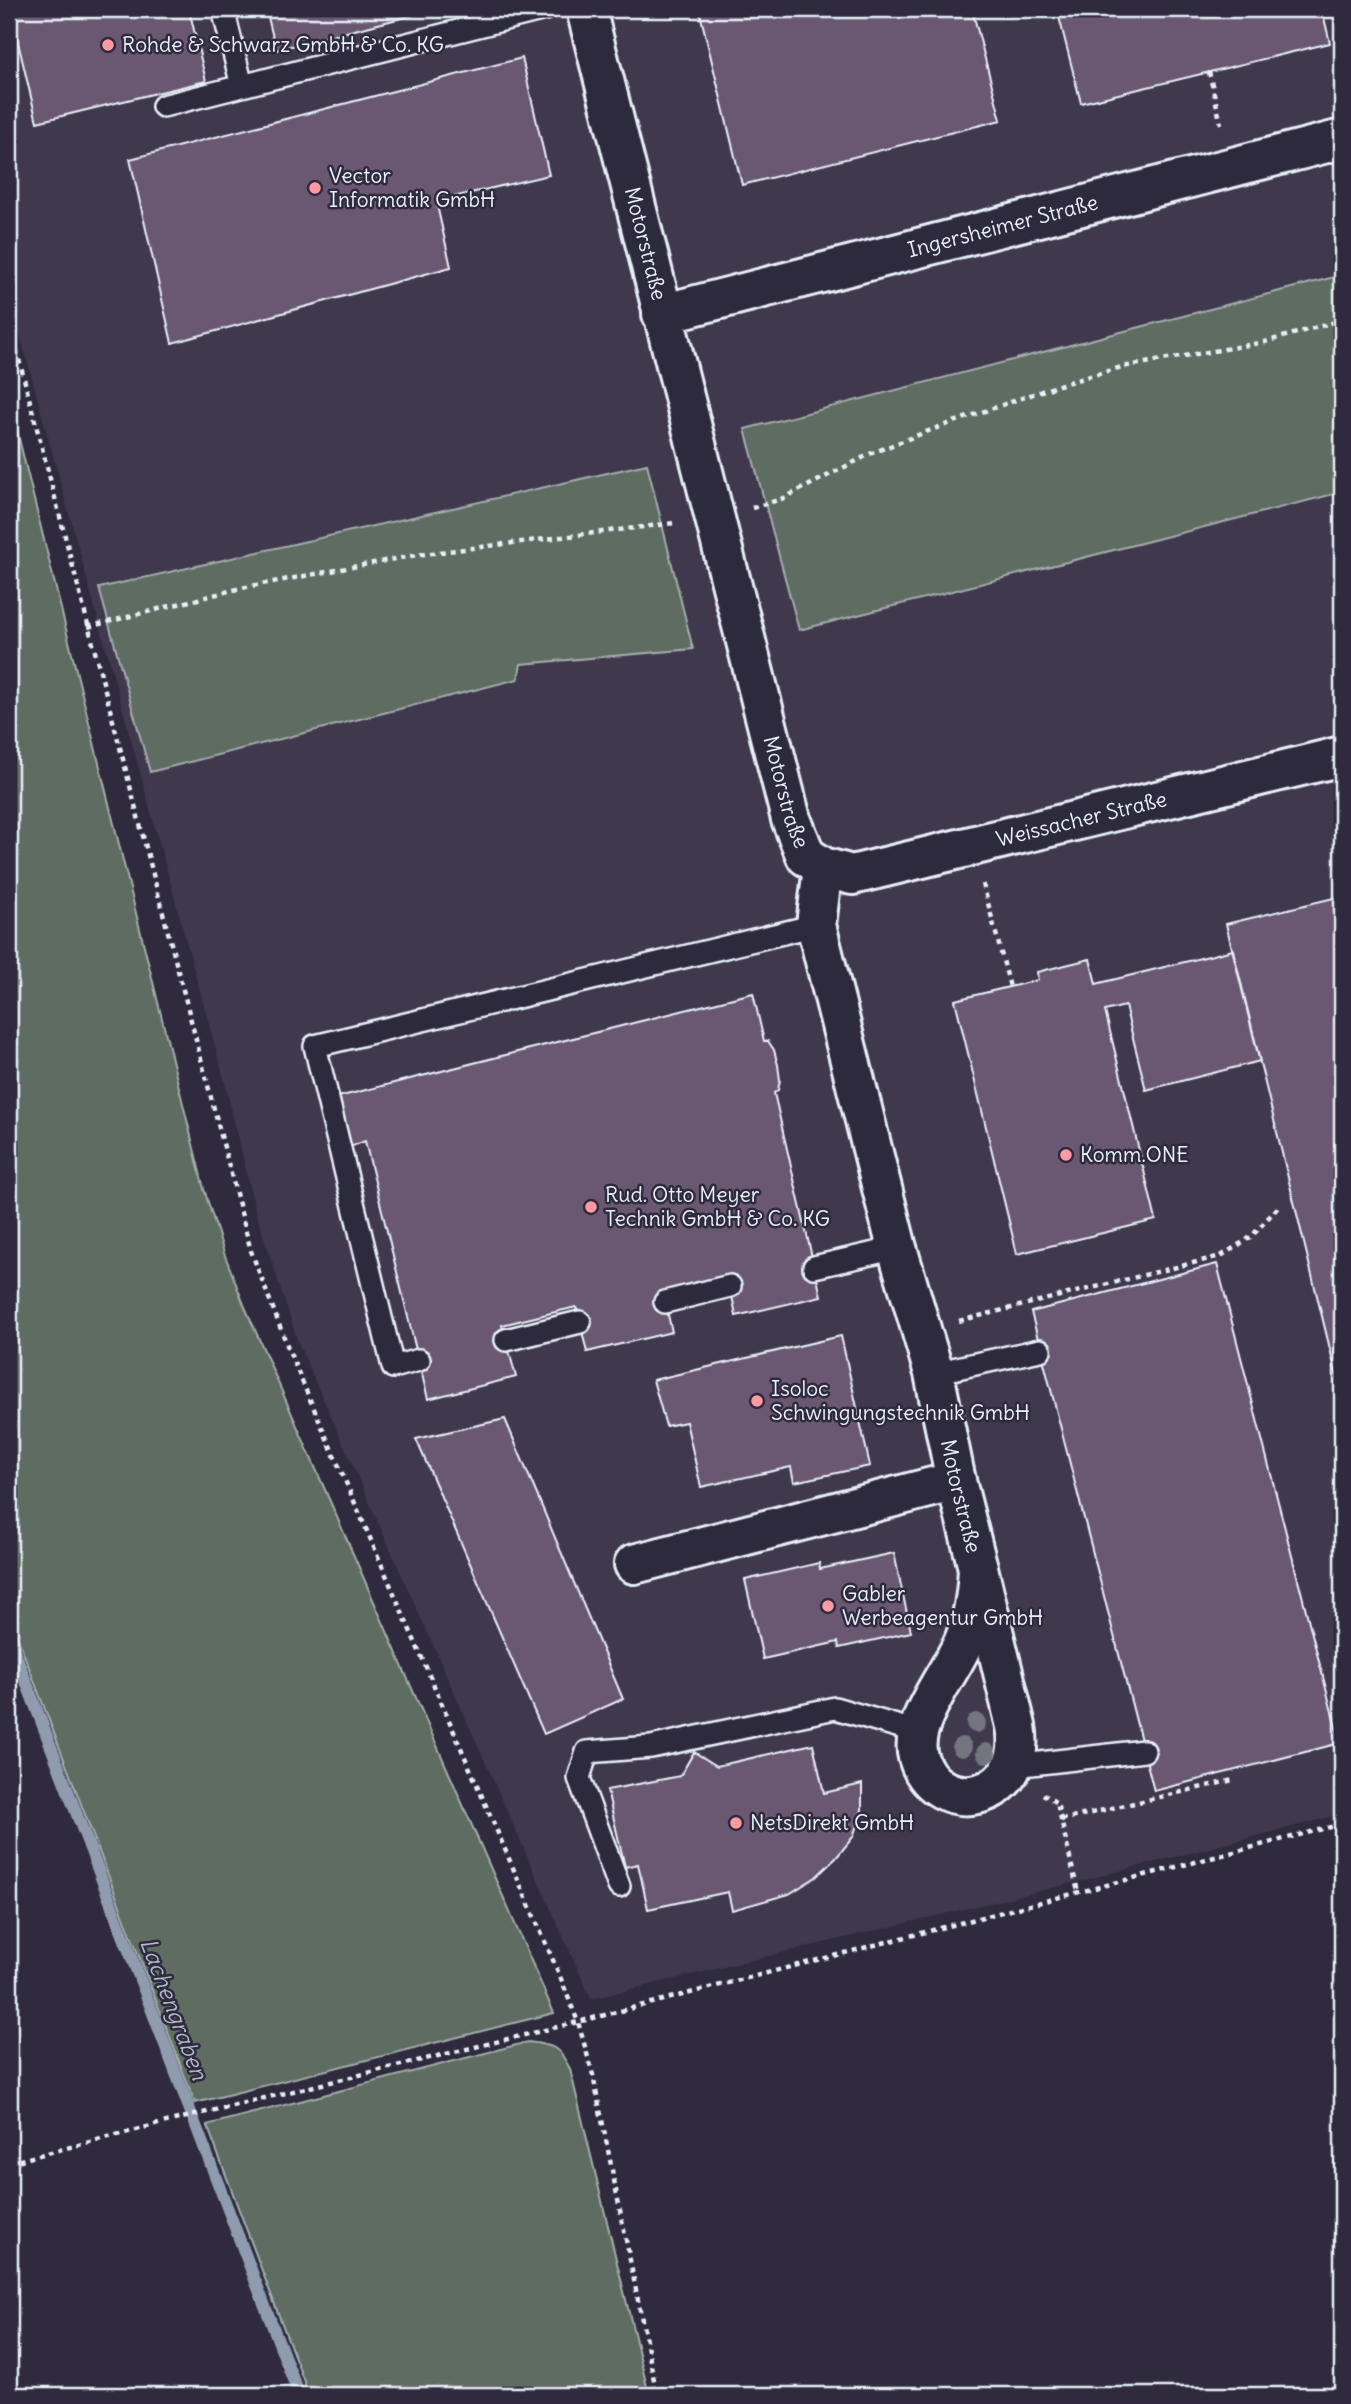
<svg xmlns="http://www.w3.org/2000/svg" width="1351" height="2404" viewBox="0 0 1351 2404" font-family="Delius,sans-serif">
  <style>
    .built { fill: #41384d }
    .green { fill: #5e6c62; stroke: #a3aead; stroke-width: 2 }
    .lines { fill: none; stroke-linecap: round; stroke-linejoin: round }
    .stream { stroke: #8f9caf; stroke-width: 12 }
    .building { fill: #6a5872; stroke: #e8f1f8; stroke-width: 2 }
    .service-casing { stroke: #e8f1f8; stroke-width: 26 }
    .minor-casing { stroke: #e8f1f8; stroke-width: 44 }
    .tertiary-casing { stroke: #e8f1f8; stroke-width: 44 }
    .path { stroke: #e8f1f8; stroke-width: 4.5; stroke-dasharray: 5 5; stroke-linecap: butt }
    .service { stroke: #2f2a3d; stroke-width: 21 }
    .minor { stroke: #2f2a3d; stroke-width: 38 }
    .tertiary { stroke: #2f2a3d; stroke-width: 38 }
    .tree { fill: #73767e }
    .poi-dot { fill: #ff9aa2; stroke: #2f2a3d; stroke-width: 2.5 }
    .labels { text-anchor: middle; stroke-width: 5; stroke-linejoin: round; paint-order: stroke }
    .poi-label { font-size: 21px; fill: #e8f1f8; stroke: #2f2a3d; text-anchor: start }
    .street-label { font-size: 21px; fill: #e8f1f8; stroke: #2f2a3d }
    .water-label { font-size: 23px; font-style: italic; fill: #adb8c7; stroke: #2f2a3d }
  </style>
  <rect width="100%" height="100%" fill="#2f2a3d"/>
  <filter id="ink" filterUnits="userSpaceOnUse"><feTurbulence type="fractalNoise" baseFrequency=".0143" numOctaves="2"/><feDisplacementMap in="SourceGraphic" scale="14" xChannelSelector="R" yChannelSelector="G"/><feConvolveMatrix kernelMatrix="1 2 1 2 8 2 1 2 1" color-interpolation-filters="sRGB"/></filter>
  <g filter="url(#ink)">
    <path class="built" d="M9,9H1342V1814L1077,1882L591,1999L299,1345L256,1213L223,1075L9,295Z"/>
    <path class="green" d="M1342,275V492L799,630L745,429Z
      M9,398L204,1189L224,1253L245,1307L554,2013L195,2103L9,1615Z
      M647,464L693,649L521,664L518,679L150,772L99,588Z
      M528,2042C553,2045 559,2046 570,2069L649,2395H309L207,2125Z"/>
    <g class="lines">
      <path class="stream" d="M9,1637L299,2395"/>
    </g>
    <path class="building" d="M10,9H189L206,81L37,122Z
      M266,9H424L425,12L276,50Z
      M699,9H972L1001,120L742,185Z
      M1057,9H1322L1330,43L1081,103Z
      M522,58L549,175L436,201L451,267L172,343L130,159Z
      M1342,896V1398L1226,924Z
      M1233,950L1260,1061L1146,1090L1125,1006L1105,1011L1156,1220L1017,1254L955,1000L1038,980L1037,972L1090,959L1096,984Z
      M753,993L764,1041H768L774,1050L778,1065L780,1080L778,1090L774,1093L821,1296L736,1316L730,1286L665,1302L672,1332L587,1352L576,1307L502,1325L516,1377L428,1399L365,1141L350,1147L338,1097Z
      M1217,1264L1340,1743L1154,1791L1031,1312Z
      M841,1336L870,1466L794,1482L791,1467L701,1487L686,1422L666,1426L653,1380Z
      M505,1419L623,1699L544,1734L416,1439Z
      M894,1553L911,1632L839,1648L838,1642L763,1659L745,1580L819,1563L820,1569Z
      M813,1744L824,1793L862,1784V1810L853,1837L836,1858L816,1877L789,1894L732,1910L728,1892L648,1909L638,1864L625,1867L607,1790L680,1776L694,1752L717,1766Z"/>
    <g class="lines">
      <defs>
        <path id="service" d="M223,9L242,86
          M163,106L545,9
          M814,1267L897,1248
          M665,1302L730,1286
          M506,1340L580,1322
          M419,1360L393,1367L315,1046L816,925
          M934,1373L1040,1350
          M1014,1766L1144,1751
          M619,1886L579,1778L587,1752L651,1747L835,1708L917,1732"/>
        <g id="minor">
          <path id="s1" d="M662,314L1342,139"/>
          <path id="s2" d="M823,867L816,925L897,1248L934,1373L956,1481L978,1568"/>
          <path d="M634,1564L956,1481"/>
          <path d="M978,1568L1016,1726C1030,1802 936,1820 918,1757C908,1722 951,1673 964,1641C974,1617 977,1593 978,1568Z"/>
        </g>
        <g id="tertiary">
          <path id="s3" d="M586,9L791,819L806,856L823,867L852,875L1342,756"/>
        </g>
      </defs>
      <use href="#service" class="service-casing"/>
      <use href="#minor" class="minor-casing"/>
      <use href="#tertiary" class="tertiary-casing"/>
      <path class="path" d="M1209,72L1221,124
        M9,321L251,1251L292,1358L559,1974L578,2022L593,2075L657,2395
        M752,508L784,498L872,453L931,430L1059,385L1122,367L1265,342L1342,320
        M88,627L241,588L416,555L675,523
        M983,884L1010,987
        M959,1321L1221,1256L1251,1237L1280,1205
        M1043,1794L1057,1803L1078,1892
        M1061,1820L1233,1780
        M9,2163L174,2120L578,2022L1342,1824"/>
      <use href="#service" class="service"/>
      <use href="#minor" class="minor"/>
      <use href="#tertiary" class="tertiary"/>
    </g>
    <g class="tree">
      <circle cx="976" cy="1723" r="10"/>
      <circle cx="962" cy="1747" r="10"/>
      <circle cx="986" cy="1753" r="10"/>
    </g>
  </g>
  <g class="poi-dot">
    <circle cx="108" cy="45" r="7"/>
    <circle cx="315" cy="188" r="7"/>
    <circle cx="1066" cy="1155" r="7"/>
    <circle cx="591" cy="1207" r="7"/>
    <circle cx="757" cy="1401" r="7"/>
    <circle cx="828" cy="1606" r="7"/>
    <circle cx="736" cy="1823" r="7"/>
  </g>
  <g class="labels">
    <g class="poi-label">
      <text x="122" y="52">Rohde &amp; Schwarz GmbH &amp; Co. KG</text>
      <text x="329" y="183">Vector<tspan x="329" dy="24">Informatik GmbH</tspan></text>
      <text x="1080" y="1162">Komm.ONE</text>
      <text x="605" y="1202">Rud. Otto Meyer<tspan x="605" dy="24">Technik GmbH &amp; Co. KG</tspan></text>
      <text x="771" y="1396">Isoloc<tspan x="771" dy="24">Schwingungstechnik GmbH</tspan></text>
      <text x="842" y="1601">Gabler<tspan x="842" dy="24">Werbeagentur GmbH</tspan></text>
      <text x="750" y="1830">NetsDirekt GmbH</text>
    </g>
    <g class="street-label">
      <text dy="7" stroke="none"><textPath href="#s1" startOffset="352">Ingersheimer Straße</textPath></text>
      <text dy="7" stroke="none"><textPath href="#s3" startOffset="242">Motorstraße</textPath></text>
      <text dy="7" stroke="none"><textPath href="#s3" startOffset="808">Motorstraße</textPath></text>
      <text dy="7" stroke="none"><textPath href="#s3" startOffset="1162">Weissacher Straße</textPath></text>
      <text dy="7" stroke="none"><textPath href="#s2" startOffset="648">Motorstraße</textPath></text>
    </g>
    <g class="water-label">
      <text transform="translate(174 2009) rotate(69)" y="8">Lachengraben</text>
    </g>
  </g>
  <rect width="1351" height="2404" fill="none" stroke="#2f2a3d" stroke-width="35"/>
  <rect x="18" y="18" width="1316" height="2369" fill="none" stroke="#e8f1f8" stroke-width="2.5" filter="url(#ink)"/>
</svg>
